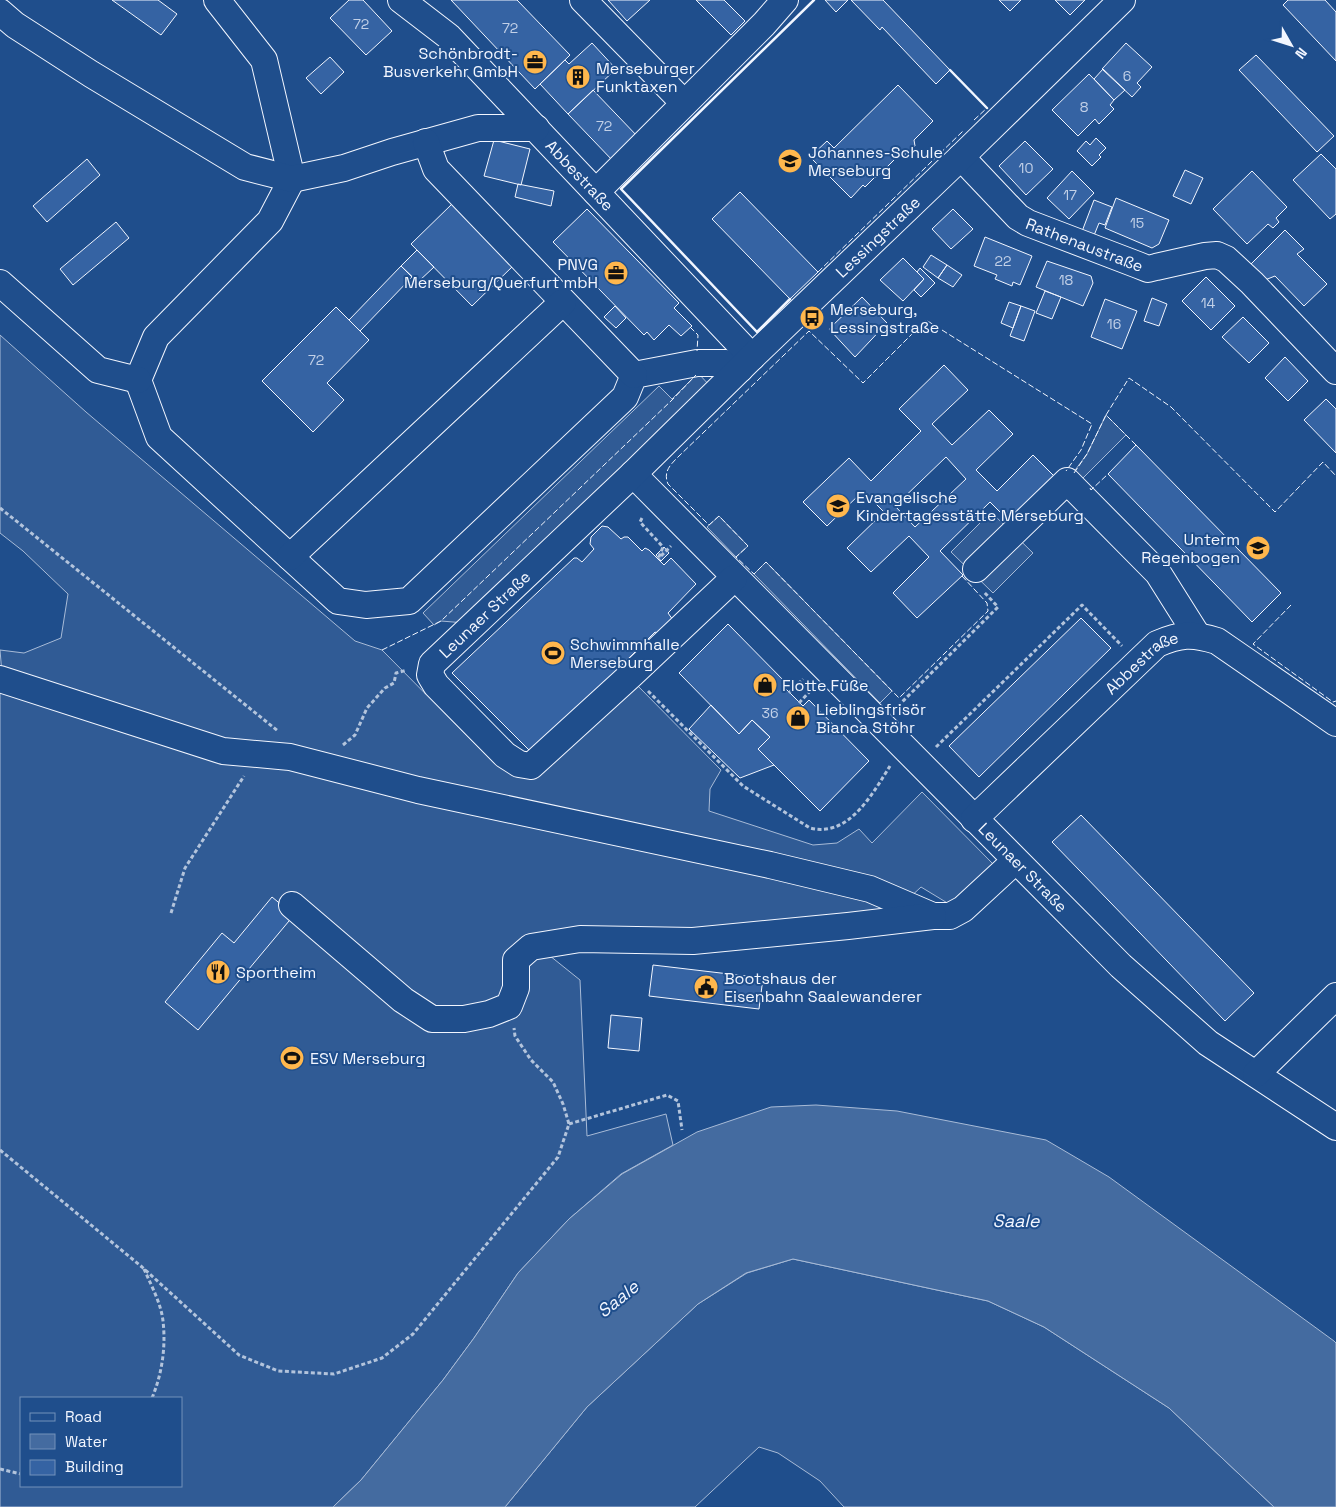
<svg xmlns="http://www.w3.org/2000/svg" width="1336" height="1507" viewBox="0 0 1336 1507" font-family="'Space Grotesk',sans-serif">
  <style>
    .built { fill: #305b95; stroke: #a8bbd7; fill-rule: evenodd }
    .water { fill: #446ba0; stroke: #a8bbd7 }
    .building { fill: #3563a3; stroke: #f2f6ff; fill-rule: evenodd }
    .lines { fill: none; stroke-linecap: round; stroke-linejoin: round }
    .minor-casing { stroke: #f2f6ff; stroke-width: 28 }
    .path { stroke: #b3c4dc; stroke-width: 3; stroke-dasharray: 4 2.5; stroke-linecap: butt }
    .minor { stroke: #1f4e8c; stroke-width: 26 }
    .fence { stroke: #f2f6ff; stroke-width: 1; stroke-dasharray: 6 2.5; stroke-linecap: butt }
    .wall { stroke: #f2f6ff; stroke-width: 2.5 }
    .labels { text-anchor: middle; stroke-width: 4; stroke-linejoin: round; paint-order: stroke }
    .number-label { font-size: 14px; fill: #c3d1e8 }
    .poi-label { font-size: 16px; fill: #f2f6ff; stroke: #1f4e8c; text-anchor: start }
    .street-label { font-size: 16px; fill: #f2f6ff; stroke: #1f4e8c }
    .water-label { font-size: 18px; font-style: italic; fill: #f2f6ff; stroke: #1f4e8c }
  </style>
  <rect width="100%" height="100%" fill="#1f4e8c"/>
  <path class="built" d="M0,335L86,412L355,641L382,650L496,765L531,772L635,683L721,770L710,789L709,811L813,845L837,843L859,829L872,843L922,792L994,865L954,907L921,887L892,914L692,934L628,927L529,939L580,980L587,1136L666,1114L673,1145L621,1174L569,1219L518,1273L474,1338L443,1380L361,1480L333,1507H0V680L2,674L0,650L24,653L61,638L68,594L23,551L0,533ZM21,1398H181V1486H21Z
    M698,373L711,387L465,623L441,621L434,625L423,613L659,386L672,399Z
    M1106,415L1126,435L1081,480L1073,473L1087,454Z
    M991,512L1033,553L993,593L951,552Z
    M719,516L748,546L736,557L707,527Z
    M766,562L892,691L880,703L754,574Z
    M793,1259L988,1301L1044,1327L1169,1408L1274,1507H844L820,1481L778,1453L759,1447L695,1507H505L587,1407L698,1304L747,1273Z"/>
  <path class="water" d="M816,1105L897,1111L1046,1140L1109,1177L1334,1341L1336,1343V1507H1274L1169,1408L1044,1327L988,1301L793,1259L746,1273L698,1304L587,1407L505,1507H333L361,1480L443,1380L474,1338L518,1273L569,1219L622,1174L697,1132L771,1107Z"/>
  <path class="building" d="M112,0H158L177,14L161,35Z
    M349,0H363L392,31L366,55L330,18Z
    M451,0H517L570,55L535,89Z
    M608,0H650L627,21Z
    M696,0H724L745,21L731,35Z
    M825,0H848L836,12Z
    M851,0H883L950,70L936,84L882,27L880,30Z
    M999,0H1021L1010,11Z
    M1055,0H1085L1070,15Z
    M1288,0H1325L1336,12V61L1283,5Z
    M592,43L616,69L568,114L540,84L565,60L569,64Z
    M1126,43L1152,67L1137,83L1141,87L1132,97L1102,69Z
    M1256,55L1334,136L1317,152L1239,70Z
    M330,57L344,72L321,94L306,78Z
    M1103,69L1125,90L1114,100L1094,79Z
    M1089,74L1114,100L1110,105L1114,109L1099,124L1095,119L1078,136L1052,110Z
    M898,85L933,121L914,140L915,146L907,154H900L876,178L875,177L865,187L863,185L851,198L810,157L827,141L834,148Z
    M593,90L639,138L614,162L568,114Z
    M1096,138L1106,148L1099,155L1101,157L1092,166L1077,151L1086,141L1090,145Z
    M494,140L530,149L521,185L484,176Z
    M1025,141L1053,169L1026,195L999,166Z
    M1321,154L1336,169V214L1330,219L1293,180Z
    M87,159L100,175L47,222L33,206Z
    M1185,170L1203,178L1191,204L1173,196Z
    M1072,171L1094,193L1069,219L1047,198Z
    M1252,171L1287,207L1276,218L1279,222L1273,228L1268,224L1247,244L1213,209Z
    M518,184L554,191L551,206L515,197Z
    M740,192L818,272L790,299L712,219Z
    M1116,198L1169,220L1159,244L1152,248L1105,228Z
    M1094,200L1112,207L1105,225L1099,223L1093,238L1081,234Z
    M453,203L514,265L472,306L411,244Z
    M587,209L679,303L674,308L692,326L681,336L669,325L654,340L647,332L644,335L553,242Z
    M953,209L973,229L951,249L932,229Z
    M116,222L129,238L73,285L60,269Z
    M1285,230L1304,249L1297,254L1327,284L1304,306L1275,276L1265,280L1250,265Z
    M985,237L1032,256L1020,285L1013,282L1012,286L995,279L997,275L974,266Z
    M417,250L434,267L418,282L401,266Z
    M931,255L947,265L938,278L923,267Z
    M903,258L924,279L903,301L880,280Z
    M1047,261L1091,276L1093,283L1083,306L1036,287Z
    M947,265L962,275L953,287L938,278Z
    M401,266L412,277L360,331L349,320Z
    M920,268L935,283L921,297L914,290L924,279L917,272Z
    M1206,277L1235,306L1211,330L1182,301Z
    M1045,291L1061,297L1052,319L1036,313Z
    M862,297L887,323L855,357L829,329Z
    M1152,298L1167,304L1159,326L1144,321Z
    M1105,299L1137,311L1122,349L1091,337Z
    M1009,302L1021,306L1013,328L1001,323Z
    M615,306L626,318L616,328L604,317Z
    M1021,306L1035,311L1024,341L1010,336Z
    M336,307L369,340L327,383L344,400L313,432L262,381Z
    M1243,317L1269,343L1249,363L1222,337Z
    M1285,357L1308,381L1288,401L1265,378Z
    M944,365L968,390L932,424L952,445L989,410L1013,434L976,470L997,491L1033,455L1058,480L1013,525L990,502L940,551L963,575L917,618L893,593L929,557L909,536L871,572L847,548L884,512L863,491L827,526L803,502L849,458L871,481L921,431L899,409ZM946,457L966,479L915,527L895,506Z
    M1326,399L1336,409V453L1304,420Z
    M1136,445L1281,593L1252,622L1108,474Z
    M602,526L608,527L621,539L624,537H628L642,551L645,548L649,550L664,565L671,558L696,584L668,613L673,620L657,633L655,632L533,754L452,673L574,558H577L582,562L594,549L590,544L591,537Z
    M664,547L669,553L661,561L656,555Z
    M1081,618L1111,648L979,777L949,746Z
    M728,624L788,685L785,688L803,706L809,700L869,761L820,811L758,749L770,737L752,720L739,734L679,673Z
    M711,705L739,734L752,720L770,737L758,749L774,765L740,778L689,729Z
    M1081,815L1254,993L1225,1021L1052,842Z
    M272,897L294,915L198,1030L165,1002L222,933L234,943Z
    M653,965L763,978L759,1009L649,996Z
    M611,1015L642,1018L639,1051L608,1048Z"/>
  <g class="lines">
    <defs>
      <g id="minor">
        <path d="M217,0L264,60L292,179L270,221L156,337L138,380L159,437L338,601L366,605L409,601L625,397L634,375L697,363H726L740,369"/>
        <path id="s1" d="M401,0L448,36L752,357"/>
        <path d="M583,0L684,103"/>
        <path d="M0,12L15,25L91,74L245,167L292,179L344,168L392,152L478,128H536"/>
        <path d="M426,142L436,169L634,375"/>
        <path id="s2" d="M961,157L1018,217L1028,223L1138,265L1148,269L1156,267L1205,256L1217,255L1226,259L1252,283L1336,371"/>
        <path d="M596,192L764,24L785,0"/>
        <path d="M0,283L98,370L138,380"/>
        <path id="s3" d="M633,474L1121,966L1208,1043L1336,1127"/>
        <path d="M290,557L563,302"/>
        <path d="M976,569L1067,481L1158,573L1197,635"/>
        <path id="s4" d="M734,578L632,674L531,766L519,764L505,755L436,685L430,675L432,664L633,474L752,357L961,157L1122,0"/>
        <path d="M0,679L223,751L290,757L418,790L770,865L870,889L933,916H950L963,909L1015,861"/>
        <path id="s5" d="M974,819L1157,644C1180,634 1192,633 1217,641L1336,723"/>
        <path d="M292,905L403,1000L432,1019H464L489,1014L509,1006L516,988V960L531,947L580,939L693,941L848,926L933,916"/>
        <path d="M1256,1074L1336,996"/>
      </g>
    </defs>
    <use href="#minor" class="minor-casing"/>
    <path class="path" d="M0,508L278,731
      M642,518L640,522L663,547L658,559
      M661,556L671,546
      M648,691L743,786L810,828C849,838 873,793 890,766
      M789,693L803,679
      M799,703L813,688
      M898,706L998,607L984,592
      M343,745L355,735L367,708L385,688L394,683L396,673L407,670
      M936,747L1082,605L1122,646
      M171,913L185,868L244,776
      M569,1124L667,1095L678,1101L682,1130
      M0,1150L142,1267L239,1355L278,1371L334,1374L382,1358L413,1334L558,1157L569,1124L563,1104L553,1082L531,1060L515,1036L514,1028
      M144,1269C151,1285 161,1303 163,1321C166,1347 162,1374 152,1398
      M0,1469L21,1474"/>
    <use href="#minor" class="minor"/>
    <path class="fence" d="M974,120L987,108
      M818,272L963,131
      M690,327L698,335L697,351
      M1136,445L1106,415L1129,378L1171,407L1275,512L1323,462L1336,476
      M1074,473L1087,454L1106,415
      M1090,488L1091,490L1108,474
      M962,576L987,603L988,611L899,698L766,562L754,574L736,557L748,546L719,516L709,525L668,484C663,472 670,465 678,457L809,331L863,383L926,320L1092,424L1081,450L1066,471
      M1291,605L1253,644L1333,702L1336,701
      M382,650L441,621L672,400L696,375"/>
    <path class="wall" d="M950,70L987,108
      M790,299L757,332L621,189L814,0"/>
  </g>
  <defs>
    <symbol id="office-disc" viewBox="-11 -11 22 22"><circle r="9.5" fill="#ffb74d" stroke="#1f4e8c"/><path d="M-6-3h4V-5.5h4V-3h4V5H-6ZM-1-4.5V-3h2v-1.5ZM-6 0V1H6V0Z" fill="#111"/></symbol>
    <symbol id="building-disc" viewBox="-11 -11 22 22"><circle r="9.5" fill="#ffb74d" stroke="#1f4e8c"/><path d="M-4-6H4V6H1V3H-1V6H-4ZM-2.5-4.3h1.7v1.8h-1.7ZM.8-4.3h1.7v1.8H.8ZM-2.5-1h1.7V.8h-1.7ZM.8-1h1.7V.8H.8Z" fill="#111"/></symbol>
    <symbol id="school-disc" viewBox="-11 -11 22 22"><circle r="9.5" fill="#ffb74d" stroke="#1f4e8c"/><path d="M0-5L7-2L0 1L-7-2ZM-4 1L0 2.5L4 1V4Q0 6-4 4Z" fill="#111"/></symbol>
    <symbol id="bus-disc" viewBox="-11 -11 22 22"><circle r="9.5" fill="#ffb74d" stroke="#1f4e8c"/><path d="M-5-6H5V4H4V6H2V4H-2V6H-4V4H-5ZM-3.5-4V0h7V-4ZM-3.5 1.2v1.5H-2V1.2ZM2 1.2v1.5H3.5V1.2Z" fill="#111"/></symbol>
    <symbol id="stadium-disc" viewBox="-11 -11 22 22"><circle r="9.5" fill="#ffb74d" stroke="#1f4e8c"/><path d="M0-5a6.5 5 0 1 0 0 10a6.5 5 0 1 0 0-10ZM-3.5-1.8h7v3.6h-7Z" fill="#111"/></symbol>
    <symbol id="shop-disc" viewBox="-11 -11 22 22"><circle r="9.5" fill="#ffb74d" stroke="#1f4e8c"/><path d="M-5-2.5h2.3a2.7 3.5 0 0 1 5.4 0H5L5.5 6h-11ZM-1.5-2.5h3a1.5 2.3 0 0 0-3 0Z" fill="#111"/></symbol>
    <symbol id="restaurant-disc" viewBox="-11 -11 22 22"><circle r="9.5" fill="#ffb74d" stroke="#1f4e8c"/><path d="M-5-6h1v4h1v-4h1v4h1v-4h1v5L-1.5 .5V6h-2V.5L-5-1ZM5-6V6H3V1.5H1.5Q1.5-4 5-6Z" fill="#111"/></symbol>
    <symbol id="civic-disc" viewBox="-11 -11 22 22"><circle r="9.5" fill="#ffb74d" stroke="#1f4e8c"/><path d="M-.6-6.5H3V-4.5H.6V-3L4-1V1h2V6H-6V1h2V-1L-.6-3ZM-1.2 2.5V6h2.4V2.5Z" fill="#111"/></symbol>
  </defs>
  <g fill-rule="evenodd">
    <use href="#office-disc" x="521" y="48" width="28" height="28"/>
    <use href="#building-disc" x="564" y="63" width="28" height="28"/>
    <use href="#school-disc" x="776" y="147" width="28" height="28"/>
    <use href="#office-disc" x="602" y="259" width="28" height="28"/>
    <use href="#bus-disc" x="798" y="304" width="28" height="28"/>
    <use href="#school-disc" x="824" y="492" width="28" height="28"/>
    <use href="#school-disc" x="1244" y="534" width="28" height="28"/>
    <use href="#stadium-disc" x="539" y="639" width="28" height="28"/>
    <use href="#shop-disc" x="751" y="671" width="28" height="28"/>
    <use href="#shop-disc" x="784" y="704" width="28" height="28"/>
    <use href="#restaurant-disc" x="204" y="958" width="28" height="28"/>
    <use href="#civic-disc" x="692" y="973" width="28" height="28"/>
    <use href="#stadium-disc" x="278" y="1044" width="28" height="28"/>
  </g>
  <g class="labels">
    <g class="number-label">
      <text x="361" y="29">72</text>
      <text x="510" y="33">72</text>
      <text x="1127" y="81">6</text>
      <text x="1084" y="112">8</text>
      <text x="604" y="131">72</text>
      <text x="1026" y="173">10</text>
      <text x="1070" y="200">17</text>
      <text x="1137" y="228">15</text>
      <text x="1003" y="266">22</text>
      <text x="1066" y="285">18</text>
      <text x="1208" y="308">14</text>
      <text x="1114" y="329">16</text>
      <text x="316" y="365">72</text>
      <text x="770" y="718">36</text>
    </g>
    <g class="poi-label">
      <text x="518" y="59" text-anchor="end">Schönbrodt-<tspan x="518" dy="18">Busverkehr GmbH</tspan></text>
      <text x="596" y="74">Merseburger<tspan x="596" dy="18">Funktaxen</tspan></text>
      <text x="808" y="158">Johannes-Schule<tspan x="808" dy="18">Merseburg</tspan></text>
      <text x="598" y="270" text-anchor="end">PNVG<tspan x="598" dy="18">Merseburg/Querfurt mbH</tspan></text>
      <text x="830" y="315">Merseburg,<tspan x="830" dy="18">Lessingstraße</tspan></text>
      <text x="856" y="503">Evangelische<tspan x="856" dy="18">Kindertagesstätte Merseburg</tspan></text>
      <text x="1240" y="545" text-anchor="end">Unterm<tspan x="1240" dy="18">Regenbogen</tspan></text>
      <text x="570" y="650">Schwimmhalle<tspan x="570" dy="18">Merseburg</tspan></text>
      <text x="782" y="691">Flotte Füße</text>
      <text x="816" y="715">Lieblingsfrisör<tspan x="816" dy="18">Bianca Stöhr</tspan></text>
      <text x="236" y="978">Sportheim</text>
      <text x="724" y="984">Bootshaus der<tspan x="724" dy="18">Eisenbahn Saalewanderer</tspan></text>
      <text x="310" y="1064">ESV Merseburg</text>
    </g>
    <g class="street-label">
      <text dy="6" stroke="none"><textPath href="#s1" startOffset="251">Abbestraße</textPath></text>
      <text dy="6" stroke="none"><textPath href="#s4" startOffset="1044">Lessingstraße</textPath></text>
      <text dy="6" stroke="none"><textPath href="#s2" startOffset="155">Rathenaustraße</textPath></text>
      <text dy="6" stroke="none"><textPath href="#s4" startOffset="499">Leunaer Straße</textPath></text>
      <text dy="6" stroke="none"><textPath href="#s5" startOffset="230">Abbestraße</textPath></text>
      <text dy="6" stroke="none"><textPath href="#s3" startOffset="554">Leunaer Straße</textPath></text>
    </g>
    <g class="water-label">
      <text x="1016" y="1227">Saale</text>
      <text transform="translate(618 1299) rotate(-39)" y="6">Saale</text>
    </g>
  </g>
  <rect x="20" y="1397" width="162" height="90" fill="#1f4e8c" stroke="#7391ba"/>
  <rect x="30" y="1413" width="25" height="8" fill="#1f4e8c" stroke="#7391ba"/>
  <text x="65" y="1422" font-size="15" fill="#f2f6ff">Road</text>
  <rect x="30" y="1434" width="25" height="15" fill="#446ba0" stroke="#7391ba"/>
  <text x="65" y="1447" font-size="15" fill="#f2f6ff">Water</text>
  <rect x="30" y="1460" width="25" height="15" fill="#3563a3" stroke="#7391ba"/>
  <text x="65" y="1472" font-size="15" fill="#f2f6ff">Building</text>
  <g transform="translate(1291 45) rotate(129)" stroke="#1f4e8c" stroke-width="4" paint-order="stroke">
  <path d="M0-4L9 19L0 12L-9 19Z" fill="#f2f6ff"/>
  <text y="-8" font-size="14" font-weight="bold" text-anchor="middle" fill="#f2f6ff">N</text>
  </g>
</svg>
